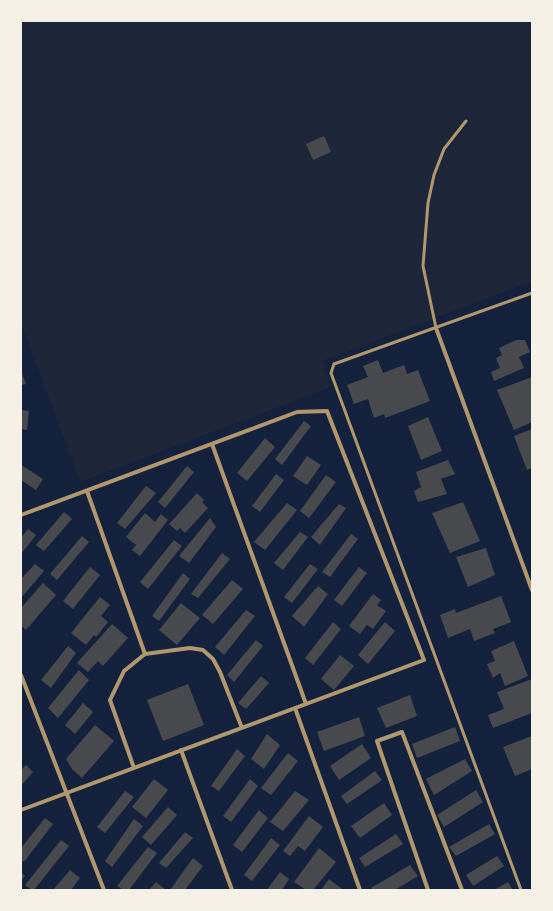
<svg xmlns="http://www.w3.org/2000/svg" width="553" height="911" viewBox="0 0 553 911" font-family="'Public Sans',sans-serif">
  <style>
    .green { fill: #1d2539 }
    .building { fill: #48494c }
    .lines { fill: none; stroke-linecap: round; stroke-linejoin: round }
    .service { stroke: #b1986c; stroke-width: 3 }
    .minor { stroke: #b1986c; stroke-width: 4 }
  </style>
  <rect width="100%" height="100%" fill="#14213d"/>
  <path class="green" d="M21,21H532V281L322,361L331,387L80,482L21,322Z"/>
  <path class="building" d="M324,136L331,152L313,160L306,144Z
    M516,340H525L530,352L519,357L524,368L494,381L491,372L500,368L496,358L502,355L499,348Z
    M378,360L383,373L404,365L407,374L418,370L430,401L385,418L384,414L374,418L368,399L354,404L347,385L368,377L363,366Z
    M22,373L26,384L21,385V374Z
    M532,377V422L514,430L497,390Z
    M21,410L29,411L27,430L21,429Z
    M428,417L442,451L421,460L408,426Z
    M304,421L311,426L282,465L275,459Z
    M532,429V468L527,470L514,436Z
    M265,438L275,447L247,481L237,473Z
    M307,456L321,465L307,485L293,476Z
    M448,460L455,474L441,479L447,494L418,502L414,491L421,487L416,472Z
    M21,465L43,479L36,490L21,480Z
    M187,466L194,472L165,508L158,502Z
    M276,474L284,480L260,512L252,506Z
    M326,475L336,482L309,518L300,511Z
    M146,486L156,493L125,529L117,523Z
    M197,493L204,500L202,502L208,508L185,533L180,528L177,531L169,524Z
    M463,502L480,541L450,553L432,513Z
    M287,503L297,510L265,550L254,542Z
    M339,504L346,508L320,545L311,537Z
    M64,512L72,519L44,551L36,545Z
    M145,513L155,522L161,514L168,520L140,556L132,550L136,545L126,537Z
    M210,518L216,527L189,563L179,556Z
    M28,529L36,535L21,554V538Z
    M300,532L308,537L283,570L274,563Z
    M351,534L358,539L330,577L322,572Z
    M82,536L89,542L57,580L50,574Z
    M174,540L182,546L148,589L140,582Z
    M486,548L495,575L468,587L456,557Z
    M222,553L230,559L198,598L191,594Z
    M35,564L44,571L21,598V579Z
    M310,564L318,569L292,603L284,597Z
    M90,567L100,575L73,609L63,601Z
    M359,567L367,573L342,606L334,600Z
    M183,573L190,579L159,621L152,616Z
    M232,580L243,589L213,624L202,615Z
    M43,583L56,595L26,630L21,625V608Z
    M318,586L328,594L304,627L292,616Z
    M373,594L381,600L377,605L386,611L373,629L367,625L360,634L349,626Z
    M501,596L511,622L493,629L495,633L474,641L470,629L448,638L440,615L455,609L456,613Z
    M100,597L110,605L101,616L108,622L96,637L94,635L86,645L71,633Z
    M181,603L200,618L177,645L159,630Z
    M246,610L255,616L224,655L215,647Z
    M333,622L341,629L313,665L305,658Z
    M385,622L395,631L368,664L358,655Z
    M112,624L128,638L103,666L98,661L88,672L77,663Z
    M256,640L263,646L234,682L227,675Z
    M514,641L528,676L505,686L500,673L493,678L487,664L495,661L491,651Z
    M68,646L76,653L51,688L41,680Z
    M340,655L354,666L334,690L321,679Z
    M79,670L89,680L58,718L48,708Z
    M261,676L269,683L246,709L238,703Z
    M532,679V713L493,728L488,715L504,709L497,692Z
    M188,684L204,725L163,741L147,700Z
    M410,695L417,716L386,728L377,708Z
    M83,703L93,712L75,734L65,725Z
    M359,717L365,736L324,751L317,732Z
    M95,725L114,741L82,778L72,769L66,759Z
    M455,727L460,741L417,758L412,744Z
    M267,734L280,745L264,769L251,759Z
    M532,736V769L515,776L503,747Z
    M362,744L371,758L339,780L330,766Z
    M237,749L245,756L219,791L211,786Z
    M288,753L298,761L271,795L261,788Z
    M465,759L472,771L434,795L426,779Z
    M26,765L33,772L21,786V770Z
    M375,771L382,780L347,804L341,796Z
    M154,779L168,790L146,818L132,807Z
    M250,779L258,786L231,822L223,816Z
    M476,790L483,802L444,827L437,815Z
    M125,791L134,797L105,833L97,827Z
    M295,791L309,800L283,831L270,822Z
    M384,803L392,815L360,838L351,826Z
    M168,807L177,815L151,845L142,837Z
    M259,810L268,818L242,852L233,845Z
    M309,816L323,827L305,851L298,846L290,856L283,851Z
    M45,818L53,824L24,862L21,860V848Z
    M134,819L143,826L112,867L105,861Z
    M489,824L495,834L456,856L449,847Z
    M185,832L193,838L166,868L159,863Z
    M396,834L403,844L365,867L359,858Z
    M271,838L280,845L252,881L244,875Z
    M61,840L69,846L34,890H32L25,885Z
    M148,847L157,853L129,890H123L117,886Z
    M319,848L336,862L313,890H306L294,882Z
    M497,856L504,866L473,886L466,875Z
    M193,858L203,866L185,890H170Z
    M410,865L418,876L395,890H373L371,888Z
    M70,870L80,878L71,890H53Z
    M21,872L25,876L21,881Z
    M280,872L289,879L282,890H267Z
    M329,879L342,889L341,890H321Z
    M156,882L166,890H149Z
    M508,882L513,890H494Z"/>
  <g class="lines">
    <path class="service" d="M436,328L423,266L428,203L434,175L444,149L466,121
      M521,890L331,373L334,364L532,293"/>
    <path class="minor" d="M436,328L532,590
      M212,444L306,704
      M87,491L145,654
      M21,515L297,412L327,411L424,660L21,810
      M21,675L104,890
      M295,708L360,890
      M181,750L232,890
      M134,768L110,700L124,671L145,654L190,648L203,650L213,659L220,672L242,728
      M428,890L377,741L402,732L462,890"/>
  </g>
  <rect width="553" height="911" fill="none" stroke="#f6f1e7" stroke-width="44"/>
</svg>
